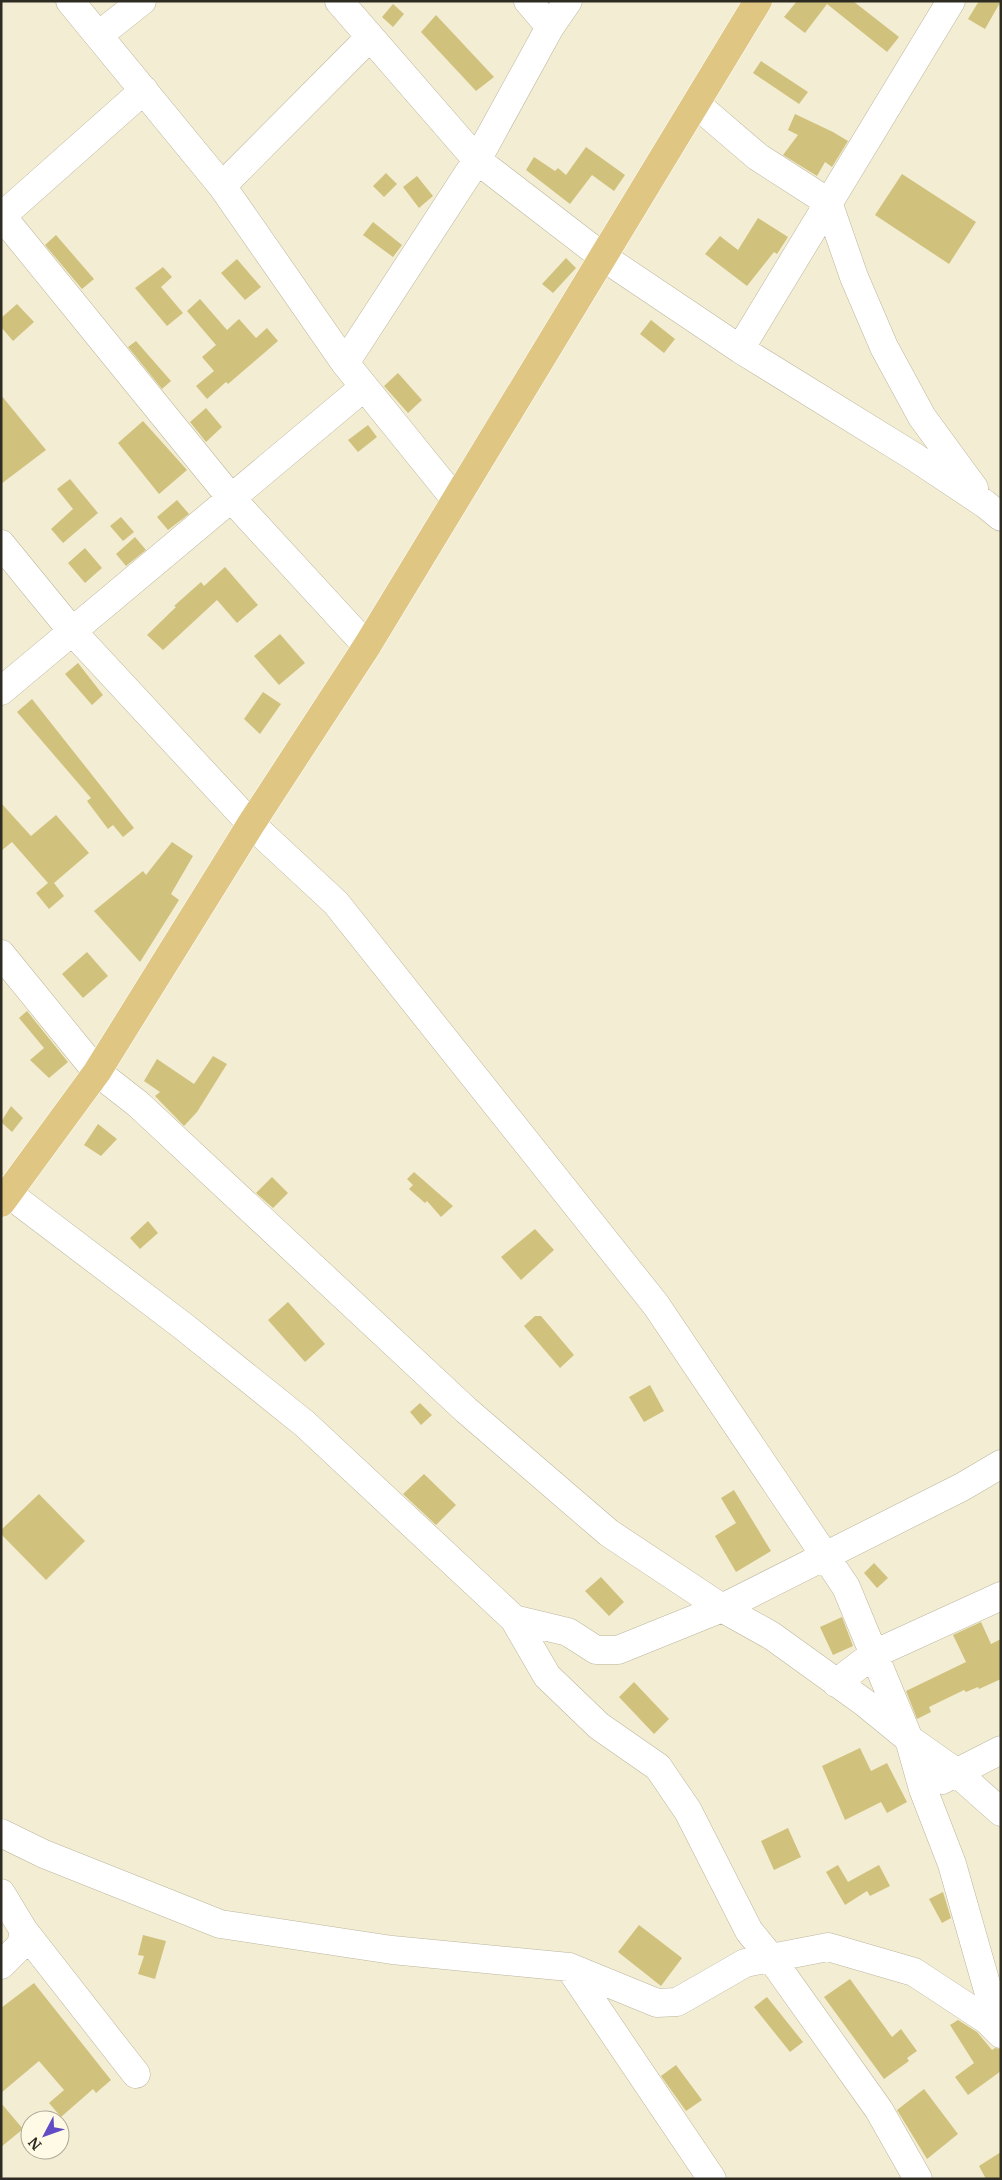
<svg xmlns="http://www.w3.org/2000/svg" width="1002" height="2180" viewBox="0 0 1002 2180" font-family="Merriweather,serif">
  <style>
    .building { fill: #d0c27d }
    .lines { fill: none; stroke-linecap: round; stroke-linejoin: round }
    .minor-casing { stroke: #bbb69d; stroke-width: 29 }
    .major-casing { stroke: #fff; stroke-width: 29 }
    .minor { stroke: #fff; stroke-width: 28 }
    .major { stroke: #dfc683; stroke-width: 28 }
  </style>
  <rect width="100%" height="100%" fill="#f3edd3"/>
  <path class="building" d="M797,1H853L899,37L887,52L827,4L805,33L784,17Z
    M979,1H1001L985,29L968,19Z
    M393,4L404,14L393,27L382,17Z
    M436,15L494,77L476,91L421,32Z
    M761,61L808,92L799,104L753,73Z
    M795,114L833,132L848,141L832,167L825,162L817,176L783,155L798,135L788,130Z
    M586,147L625,175L614,191L592,175L570,204L526,170L534,157L555,171L558,168L566,175Z
    M386,173L397,184L384,197L373,186Z
    M902,174L976,222L949,264L875,215Z
    M417,176L433,196L419,208L403,187Z
    M758,218L788,237L777,254L774,252L747,286L705,254L720,236L738,250Z
    M373,222L402,245L393,257L363,235Z
    M56,235L94,279L82,289L45,245Z
    M566,258L576,268L553,293L542,284Z
    M237,259L261,287L245,300L221,273Z
    M163,267L172,277L161,287L183,313L167,326L135,288Z
    M200,299L227,330L239,319L256,338L267,328L278,341L228,384L226,382L207,399L196,386L214,371L202,357L216,345L187,311Z
    M17,304L34,322L13,341L1,327V318Z
    M651,320L675,339L664,353L640,334Z
    M136,341L171,381L162,389L128,347Z
    M398,373L422,400L408,413L384,386Z
    M1,395L46,450L1,484Z
    M206,408L222,427L206,442L190,422Z
    M143,421L187,470L159,494L118,443Z
    M368,425L377,437L358,452L348,440Z
    M70,479L98,513L63,543L51,529L73,509L57,489Z
    M177,500L189,514L168,530L157,517Z
    M121,517L134,532L123,541L110,526Z
    M135,537L146,550L126,566L116,554Z
    M85,548L102,568L85,583L68,563Z
    M225,567L258,605L237,623L217,600L163,650L147,635L176,607L174,606L201,582L204,586Z
    M280,634L305,663L279,685L254,656Z
    M78,663L103,695L92,705L65,674Z
    M263,692L281,704L260,734L244,719Z
    M32,699L134,828L123,837L113,825L108,829L87,801L91,798L17,712Z
    M1,803L31,836L56,815L89,853L54,883L64,896L49,909L36,893L48,883L12,842L1,851Z
    M172,842L193,856L171,894L179,900L140,962L94,911L143,871L146,875Z
    M87,952L108,976L83,998L62,974Z
    M27,1011L68,1062L49,1078L30,1060L44,1048L19,1018Z
    M213,1056L227,1064L197,1112L184,1126L155,1096L160,1092L144,1081L157,1059L194,1084Z
    M11,1106L23,1118L12,1132L1,1122Z
    M98,1124L117,1139L101,1156L84,1145Z
    M414,1172L453,1206L441,1217L427,1201L425,1203L409,1189L413,1185L407,1179Z
    M272,1177L288,1193L273,1208L256,1193Z
    M148,1221L158,1233L140,1249L130,1238Z
    M535,1229L554,1250L521,1280L501,1257Z
    M288,1302L325,1344L305,1362L268,1320Z
    M535,1316H541L574,1355L560,1368L524,1326Z
    M650,1385L664,1411L644,1422L629,1397Z
    M420,1403L432,1415L421,1425L410,1412Z
    M424,1474L456,1505L436,1525L403,1494Z
    M734,1490L771,1551L736,1572L715,1536L736,1523L721,1498Z
    M39,1494L85,1541L46,1580L1,1534V1530Z
    M874,1563L888,1578L877,1588L864,1573Z
    M601,1577L624,1602L609,1616L585,1591Z
    M842,1617L853,1646L833,1655L820,1627Z
    M981,1622L991,1644L1001,1639V1679L979,1689L978,1687L966,1692L964,1690L929,1707L931,1712L917,1719L906,1691L966,1662L953,1635Z
    M634,1682L669,1719L654,1734L619,1697Z
    M860,1748L871,1771L887,1763L907,1802L887,1813L881,1802L845,1820L822,1766Z
    M788,1828L801,1857L774,1870L761,1841Z
    M838,1865L848,1882L879,1865L890,1886L870,1896L867,1891L845,1905L826,1872Z
    M943,1892L951,1918L942,1923L929,1899Z
    M639,1925L682,1958L661,1986L618,1952Z
    M143,1935L166,1941L155,1979L138,1974L144,1956L138,1955Z
    M850,1979L892,2037L901,2029L917,2051L907,2058L909,2061L884,2079L824,1997Z
    M34,1983L111,2080L96,2093L93,2089L61,2117L49,2103L64,2090L39,2061L1,2093V2008Z
    M767,1997L803,2042L790,2052L754,2007Z
    M958,2020L977,2032L992,2050L995,2048L1001,2049V2071L968,2095L955,2077L974,2063L950,2025Z
    M676,2065L702,2100L686,2111L661,2076Z
    M924,2089L958,2134L927,2159L897,2110Z
    M1,2103L23,2129L1,2147Z
    M1001,2152V2179H986L979,2166Z"/>
  <g class="lines">
    <defs>
      <path id="minor" d="M70,1L222,186L345,363L455,499
        M339,1L477,160L603,257L740,349L913,456L985,504L1001,517
        M528,1L550,27
        M99,35L142,1
        M696,104L758,157L828,202L854,277L884,347L922,417L974,488
        M222,186L370,37
        M1,215L231,498L367,646
        M2,216L144,90
        M740,349L951,1
        M345,363L477,160L550,27L568,1
        M1,544L72,631L251,824L336,903L656,1305L846,1587L909,1739L923,1789L952,1864L989,1994L1001,2016
        M1,691L364,387
        M1,954L97,1072L138,1104L466,1410L609,1533L722,1608L772,1636L865,1703L909,1739L956,1772L1001,1812
        M1,1188L183,1326L305,1424L514,1619L547,1676L599,1726L658,1767L688,1811L749,1931L771,1958L879,2110L918,2179
        M514,1619L568,1632L596,1650H618L722,1608L962,1487L1001,1464
        M836,1683L874,1654L1001,1596
        M942,1780L1001,1750
        M1,1833L44,1854L220,1924L392,1950L569,1967L657,2003L677,2002L745,1963L828,1947L914,1972L987,2020L1001,2034
        M1,1893L24,1931L21,1945L1,1965
        M24,1931L136,2074
        M569,1967L712,2179"/>
      <path id="major" d="M1,1203L97,1072L251,824L367,646L758,1"/>
    </defs>
    <use href="#minor" class="minor-casing"/>
    <use href="#major" class="major-casing"/>
    <use href="#minor" class="minor"/>
    <use href="#major" class="major"/>
  </g>
  <rect width="1002" height="2180" fill="none" stroke="#2e2c22" stroke-width="5"/>
  <g transform="translate(45 2135) rotate(229)"><circle r="24" fill="#fffae5" stroke="#aba897"/>
  <path d="M0-4L9 19L0 12L-9 19Z" fill="#624cc5"/>
  <text y="-8" font-size="14" font-weight="bold" text-anchor="middle" fill="#2e2c22">N</text>
  </g>
</svg>
